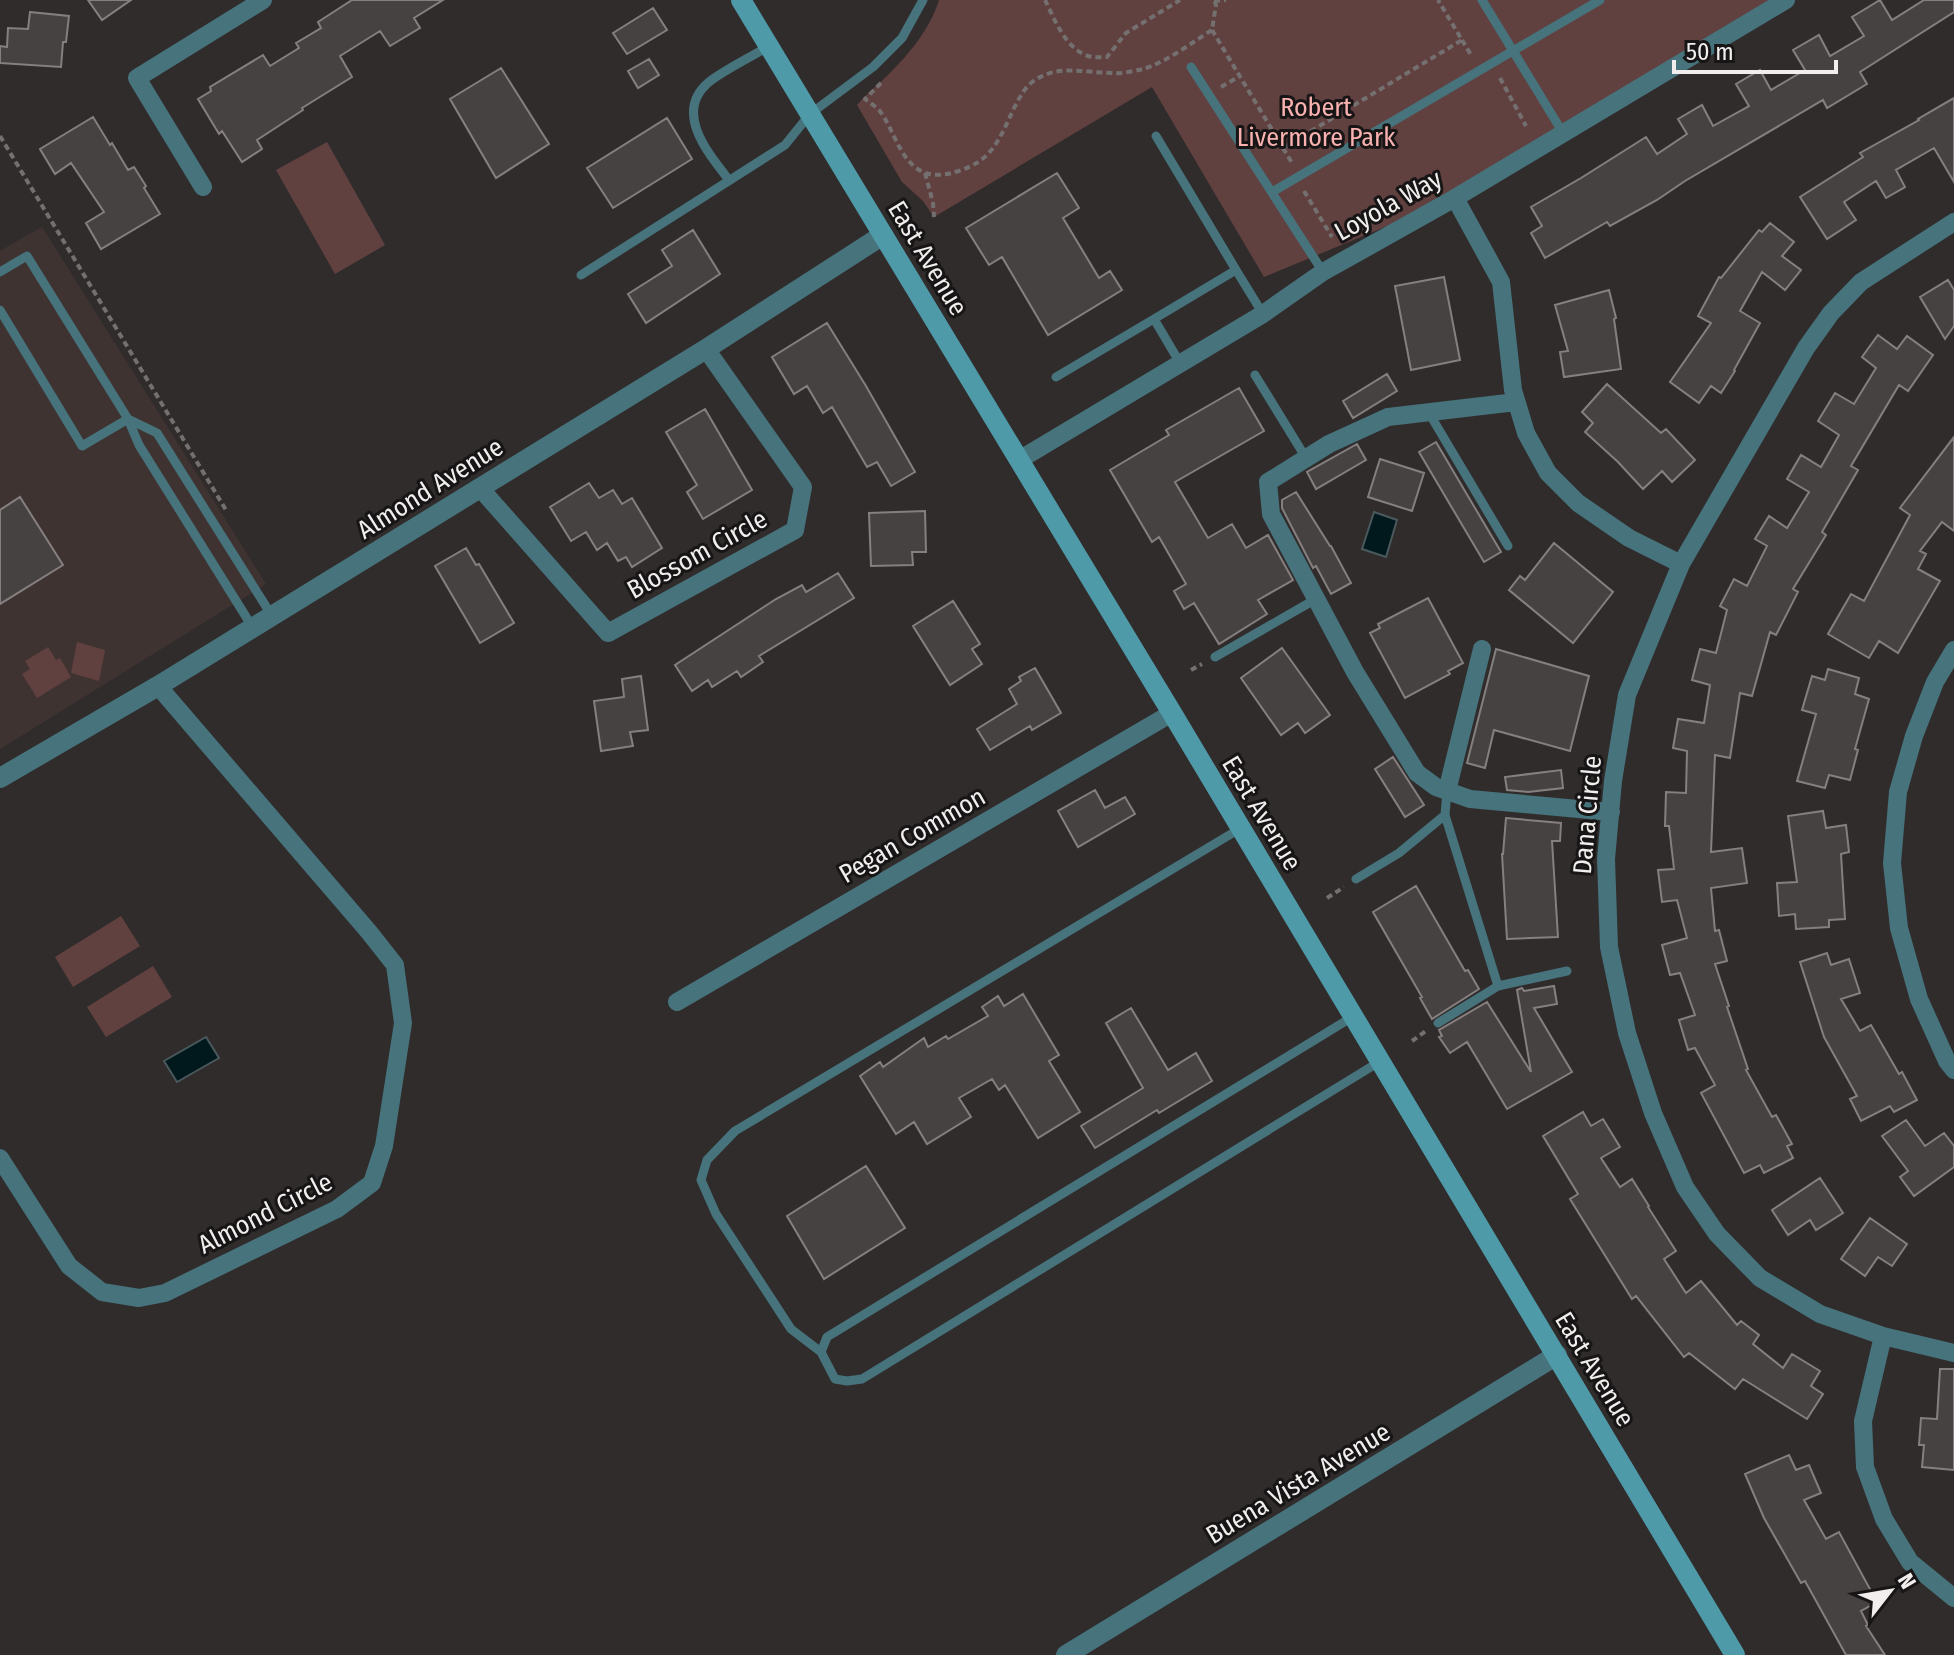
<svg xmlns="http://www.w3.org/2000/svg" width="1954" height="1655" viewBox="0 0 1954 1655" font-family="'Fira Sans Condensed',sans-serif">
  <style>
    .built { fill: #3f3332 }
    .green { fill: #614140 }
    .water { fill: #01191d; stroke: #49595c; stroke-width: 2 }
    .building { fill: #474242; stroke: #857f7f; stroke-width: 2 }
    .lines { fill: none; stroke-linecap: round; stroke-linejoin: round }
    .path { stroke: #757070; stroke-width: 4; stroke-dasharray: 6 4; stroke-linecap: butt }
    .service { stroke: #46737c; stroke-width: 9 }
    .minor { stroke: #46737c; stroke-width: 18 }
    .tertiary { stroke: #46737c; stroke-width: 20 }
    .secondary { stroke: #4e9aa8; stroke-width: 20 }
    .labels { text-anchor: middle; stroke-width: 6; stroke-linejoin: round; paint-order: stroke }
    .park-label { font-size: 26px; fill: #f9b2b0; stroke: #171515 }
    .street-label { font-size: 26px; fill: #f2eeee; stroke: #171515 }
  </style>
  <rect width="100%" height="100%" fill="#312c2c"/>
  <path class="built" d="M42,227L266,584L0,749V251Z"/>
  <path class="green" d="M939,0H1786L1455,198L1264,277L1152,87L934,217L923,201L902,182L857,105C866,94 878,85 889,74C910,53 930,29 939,0Z
    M327,142L385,245L335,274L276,170Z
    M77,642L105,650L99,681L71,673Z
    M48,647L56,660L60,658L71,677L37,698L22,674L30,669L25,661Z
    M121,916L140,946L73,987L55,957Z
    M153,966L172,997L106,1037L87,1007Z"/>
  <path class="water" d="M1374,512L1397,520L1386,557L1362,549Z
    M206,1037L219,1058L177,1082L164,1061Z"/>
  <path class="building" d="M88,0H131L102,20Z
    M352,0H443L414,18L420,28L390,46L380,31L340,56L352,77L302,108L303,110L257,140L262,149L242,162L222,131L219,134L198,99L211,91L210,87L263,55L270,66L299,48L296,43L321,28L318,22Z
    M1880,0L1892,20L1924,0H1954V12L1860,72L1867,84L1827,108L1823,100L1685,181L1657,200L1610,226L1607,222L1545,258L1531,233L1542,226L1531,207L1581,178L1646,137L1657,154L1687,134L1678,119L1702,105L1713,126L1749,106L1736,84L1760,70L1771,90L1805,70L1793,50L1819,35L1830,56L1864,36L1852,17Z
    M653,8L667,30L627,54L613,33Z
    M30,12L69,16L66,42H63L61,67L0,63V46L7,47L8,28L28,29Z
    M649,59L659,75L638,88L628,71Z
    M501,68L549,144L496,178L450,99Z
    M1954,98V182L1934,148L1896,170L1905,187L1886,198L1876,181L1844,202L1856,220L1827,239L1800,197L1863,157L1860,153L1919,120L1918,119Z
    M93,117L110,145L112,143L128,170L134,167L146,186L144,188L160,214L101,249L86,223L104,212L71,163L55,174L40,149Z
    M667,118L692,159L613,208L587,168Z
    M1057,173L1079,208L1063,218L1099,278L1110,271L1122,290L1048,335L1002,257L989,265L966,228Z
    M1770,223L1794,242L1782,256L1801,270L1785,290L1762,272L1740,311L1760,323L1734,370L1735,371L1721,393L1711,386L1699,403L1670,382L1711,323L1698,316L1719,277L1721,278L1759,230L1762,232Z
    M693,230L720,274L646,323L628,294L672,266L662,250Z
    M1444,277L1460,360L1411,370L1395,286Z
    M1948,280L1954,290V326L1945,339L1920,297Z
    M1609,290L1616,318L1614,319L1621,369L1564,377L1560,352L1568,351L1555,305Z
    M827,323L866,386L915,472L891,486L877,462L867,467L832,407L823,413L807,386L794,394L772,357Z
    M1878,335L1897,349L1907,336L1933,355L1908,391L1899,385L1851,466L1858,470L1822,532L1826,535L1793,589L1798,592L1776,635L1770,632L1752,696L1740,693L1730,758L1715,755L1711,852L1742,848L1747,883L1711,888L1715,931L1719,930L1727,961L1715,964L1729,1006L1727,1007L1748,1069L1746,1070L1772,1117L1776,1115L1792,1144L1787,1146L1793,1158L1764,1173L1760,1165L1744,1173L1701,1093L1715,1085L1695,1048L1688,1050L1679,1020L1695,1015L1680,973L1670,975L1662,945L1687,938L1677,900L1662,902L1658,870L1674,869L1669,826H1665L1666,792L1686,793L1687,751L1673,748L1678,719L1704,723L1710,685L1692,680L1700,649L1716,653L1727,610L1720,606L1734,579L1747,586L1767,546L1755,539L1769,516L1787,528L1809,492L1787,479L1801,455L1821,467L1839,435L1818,421L1835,393L1854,404L1876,368L1862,357Z
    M1387,374L1397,391L1353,418L1343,401Z
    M1607,384L1661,433L1666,429L1695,460L1672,482L1662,471L1643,489L1618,462L1585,432L1593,423L1582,412Z
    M1239,388L1264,431L1175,482L1208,538L1232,524L1246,548L1268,535L1293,580L1258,600L1267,614L1219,644L1194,603L1184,609L1174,591L1186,584L1159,537L1152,542L1110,470L1169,435L1166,430Z
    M705,409L752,490L703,519L687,492L697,485L666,432Z
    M1954,437V531L1942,522L1920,551L1926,554L1918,569L1940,581L1898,653L1879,641L1869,658L1828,634L1851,594L1864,601L1910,515L1900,508Z
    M1436,442L1501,552L1484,562L1419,452Z
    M1357,444L1366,460L1316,489L1307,472Z
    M1380,459L1424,473L1412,511L1368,497Z
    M589,483L599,498L613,490L622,504L632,498L662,548L632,567L626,557L618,561L607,543L597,550L586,532L571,541L550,507Z
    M1296,492L1330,546H1331L1351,583L1331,594L1316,566L1313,568L1282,508V500Z
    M20,497L63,565L0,604V510Z
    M925,511L926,552H912L913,565L871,566L869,513Z
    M1554,543L1613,592L1573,643L1509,590L1520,576L1525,580Z
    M466,548L476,565L479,564L514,623L480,643L435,566Z
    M838,573L854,598L759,656L763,662L741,677L737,671L712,687L708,680L692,691L675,665L776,599L802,585L806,592Z
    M1428,598L1463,663L1448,671L1450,674L1405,698L1370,633L1380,628L1378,624Z
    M953,601L980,644L972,649L982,664L950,685L913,626Z
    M1282,648L1330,715L1305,733L1298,723L1281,735L1241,678Z
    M1496,649L1589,676L1570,751L1494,730L1485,768L1467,763Z
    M1035,668L1061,713L1032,730L1030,726L990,750L977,729L1017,704L1009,689L1021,681L1019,677Z
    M1828,669L1859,678L1855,694L1869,699L1855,749L1858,750L1850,780L1829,775L1825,788L1797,781L1816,714L1802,710L1812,676L1825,680Z
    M641,676L648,730L630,732L633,746L601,751L594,701L624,697L622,679Z
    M1393,757L1424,805L1405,817L1375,769Z
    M1561,770L1563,788L1528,792L1507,790L1505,777Z
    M1095,790L1105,808L1125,797L1135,814L1078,847L1058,811Z
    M1823,811L1826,828L1846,825L1849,852L1841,854L1845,919L1829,920V927L1796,929L1795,914L1779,916L1777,883L1797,882L1788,816Z
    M1506,818L1561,823L1560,841H1552L1558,937L1507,939L1502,854H1503Z
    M1416,886L1465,971L1468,970L1479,989L1432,1019L1420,998L1422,997L1373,912Z
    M1827,953L1831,965L1849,959L1860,993L1841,999L1860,1031L1871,1025L1899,1074L1902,1072L1917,1100L1894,1112L1890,1106L1861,1121L1850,1099L1857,1096L1824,1037L1800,962Z
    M1554,986L1557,1004L1534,1008L1572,1072L1507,1109L1467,1042L1450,1053L1439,1037L1442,1036L1439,1030L1487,1002L1531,1072L1517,990L1522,988L1524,991Z
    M1023,994L1059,1055L1049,1061L1080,1112L1038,1138L1005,1085L999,1090L992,1079L959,1098L971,1117L927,1144L914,1122L896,1134L860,1076L880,1062L883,1067L924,1038L928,1047L946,1036L948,1039L988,1016L982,1007L998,996L1004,1006Z
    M1131,1008L1168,1070L1196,1053L1212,1081L1159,1113L1157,1110L1095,1148L1081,1126L1143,1088L1106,1023Z
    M1583,1112L1591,1126L1603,1119L1620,1147L1601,1158L1620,1187L1632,1179L1649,1206L1648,1207L1676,1251L1664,1259L1686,1293L1701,1281L1737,1325L1741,1321L1759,1335L1753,1344L1783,1368L1792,1354L1820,1371L1811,1386L1823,1394L1807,1419L1743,1379L1735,1389L1689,1353L1684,1357L1636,1296L1632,1299L1570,1199L1578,1194L1543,1136Z
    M1906,1120L1925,1146L1944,1133L1954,1146V1167L1914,1196L1900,1177L1908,1171L1882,1136Z
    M866,1166L905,1228L824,1279L787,1216Z
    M1820,1178L1843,1213L1816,1230L1810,1220L1788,1235L1772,1210Z
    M1870,1218L1907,1244L1892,1266L1878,1257L1865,1276L1841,1259Z
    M1940,1369H1954V1470L1922,1467L1924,1445H1919L1921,1418L1937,1419Z
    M1789,1455L1796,1470L1809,1465L1821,1493L1804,1500L1826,1539L1839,1532L1877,1602L1861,1611L1868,1625L1866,1626L1885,1655H1846L1805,1581L1801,1583L1764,1518L1745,1474Z"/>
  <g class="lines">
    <path class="path" d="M1045,0C1055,20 1065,48 1088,56C1094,58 1101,57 1107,57L1126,33L1180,0
      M1214,1L1226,0
      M1212,30L1283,148L1462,40L1438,0
      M1462,40L1471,55
      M1500,78L1526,126
      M881,83L865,99C870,103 875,106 879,110C895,130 899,162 925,173C934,176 947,175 955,172C992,162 999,140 1014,108C1019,99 1023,90 1031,83C1056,63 1084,73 1113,73C1122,74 1134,71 1143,69C1167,62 1191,43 1212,30L1216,5L1214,0
      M1221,87L1240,76
      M0,136L226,510
      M1283,148L1292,163
      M925,173L933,203L934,217
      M1304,191L1332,237
      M1191,670L1202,664
      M1327,898L1344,887
      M1412,1041L1426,1031"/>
    <path class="service" d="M1482,0L1563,133
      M1191,67L1323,272
      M1156,136L1236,270
      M729,180C708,153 673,112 709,82C724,70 751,57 769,46
      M1272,192L1600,0
      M0,272L27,256L128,419L139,445L253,628
      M581,275L785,145L810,114L873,67L902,38L923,0
      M0,310L82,446L128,419
      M1154,319L1236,270L1263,314
      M1255,375L1306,458
      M1056,377L1154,319L1180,363
      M1429,413L1508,546
      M128,419L157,433L272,616
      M1215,657L1316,599
      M1447,791L1445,815L1498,986
      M1356,879L1399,853L1445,815
      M1354,1016L827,1337L821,1352L835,1379L847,1381L862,1379L1379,1062
      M1438,1023L1498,986L1567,971
      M821,1352L791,1329L716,1214L701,1180L707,1160L735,1131L1241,828"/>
    <path class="minor" d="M203,187L137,78L263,0
      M1455,198L1501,282L1513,390L1526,433L1548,473L1578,503L1629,538L1681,564
      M1954,222L1861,282L1831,313L1806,348L1681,564L1627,695L1613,781L1606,859L1609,947L1627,1033L1653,1113L1685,1187L1717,1234L1760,1278L1820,1314L1883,1336L1954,1353
      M1516,402L1388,417L1329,444L1268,482L1271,514L1355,672L1417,773L1436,787L1470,799L1611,812
      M1019,460L1263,314L1323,272L1455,198L1786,0
      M480,488L608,633L795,530L803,487L706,349
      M1954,650L1935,682L1914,736L1898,792L1892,863L1899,928L1919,999L1947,1061L1954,1070
      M1447,791L1482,649
      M677,1002L1172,713
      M0,1158L69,1266L102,1292L139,1298L165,1293L337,1209L372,1183L384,1146L403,1023L395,965L369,932L158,686
      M1883,1336L1863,1421L1865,1467L1884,1519L1910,1562L1954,1598"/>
    <path class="tertiary" d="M0,778L158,686L706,349L883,235
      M1066,1655L1557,1355"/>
    <path class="secondary" d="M741,0L1172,713L1735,1655"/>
  </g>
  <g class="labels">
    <g class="park-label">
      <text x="1316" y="116">Robert<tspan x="1316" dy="30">Livermore Park</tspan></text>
    </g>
    <g class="street-label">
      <text transform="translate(1388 205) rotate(-29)" y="9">Loyola Way</text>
      <text transform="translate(928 258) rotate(59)" y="9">East Avenue</text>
      <text transform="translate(430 488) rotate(-32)" y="9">Almond Avenue</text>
      <text transform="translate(697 554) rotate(-29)" y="9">Blossom Circle</text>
      <text transform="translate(1262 813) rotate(59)" y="9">East Avenue</text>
      <text transform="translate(1587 815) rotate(-85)" y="9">Dana Circle</text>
      <text transform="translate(912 835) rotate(-30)" y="9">Pegan Common</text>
      <text transform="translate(265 1213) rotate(-27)" y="9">Almond Circle</text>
      <text transform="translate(1595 1369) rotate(59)" y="9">East Avenue</text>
      <text transform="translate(1298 1483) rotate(-31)" y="9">Buena Vista Avenue</text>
    </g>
  </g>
  <g transform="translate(1890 1591) rotate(59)" stroke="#171515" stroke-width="6" paint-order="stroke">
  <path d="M0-6L14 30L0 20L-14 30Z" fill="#f2eeee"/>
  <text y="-12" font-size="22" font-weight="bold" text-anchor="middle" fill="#f2eeee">N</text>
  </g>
  <path d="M1674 60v12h162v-12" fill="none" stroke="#f2eeee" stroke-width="4"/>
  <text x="1686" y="60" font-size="24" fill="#f2eeee" stroke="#171515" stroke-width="6" paint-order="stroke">50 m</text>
</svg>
